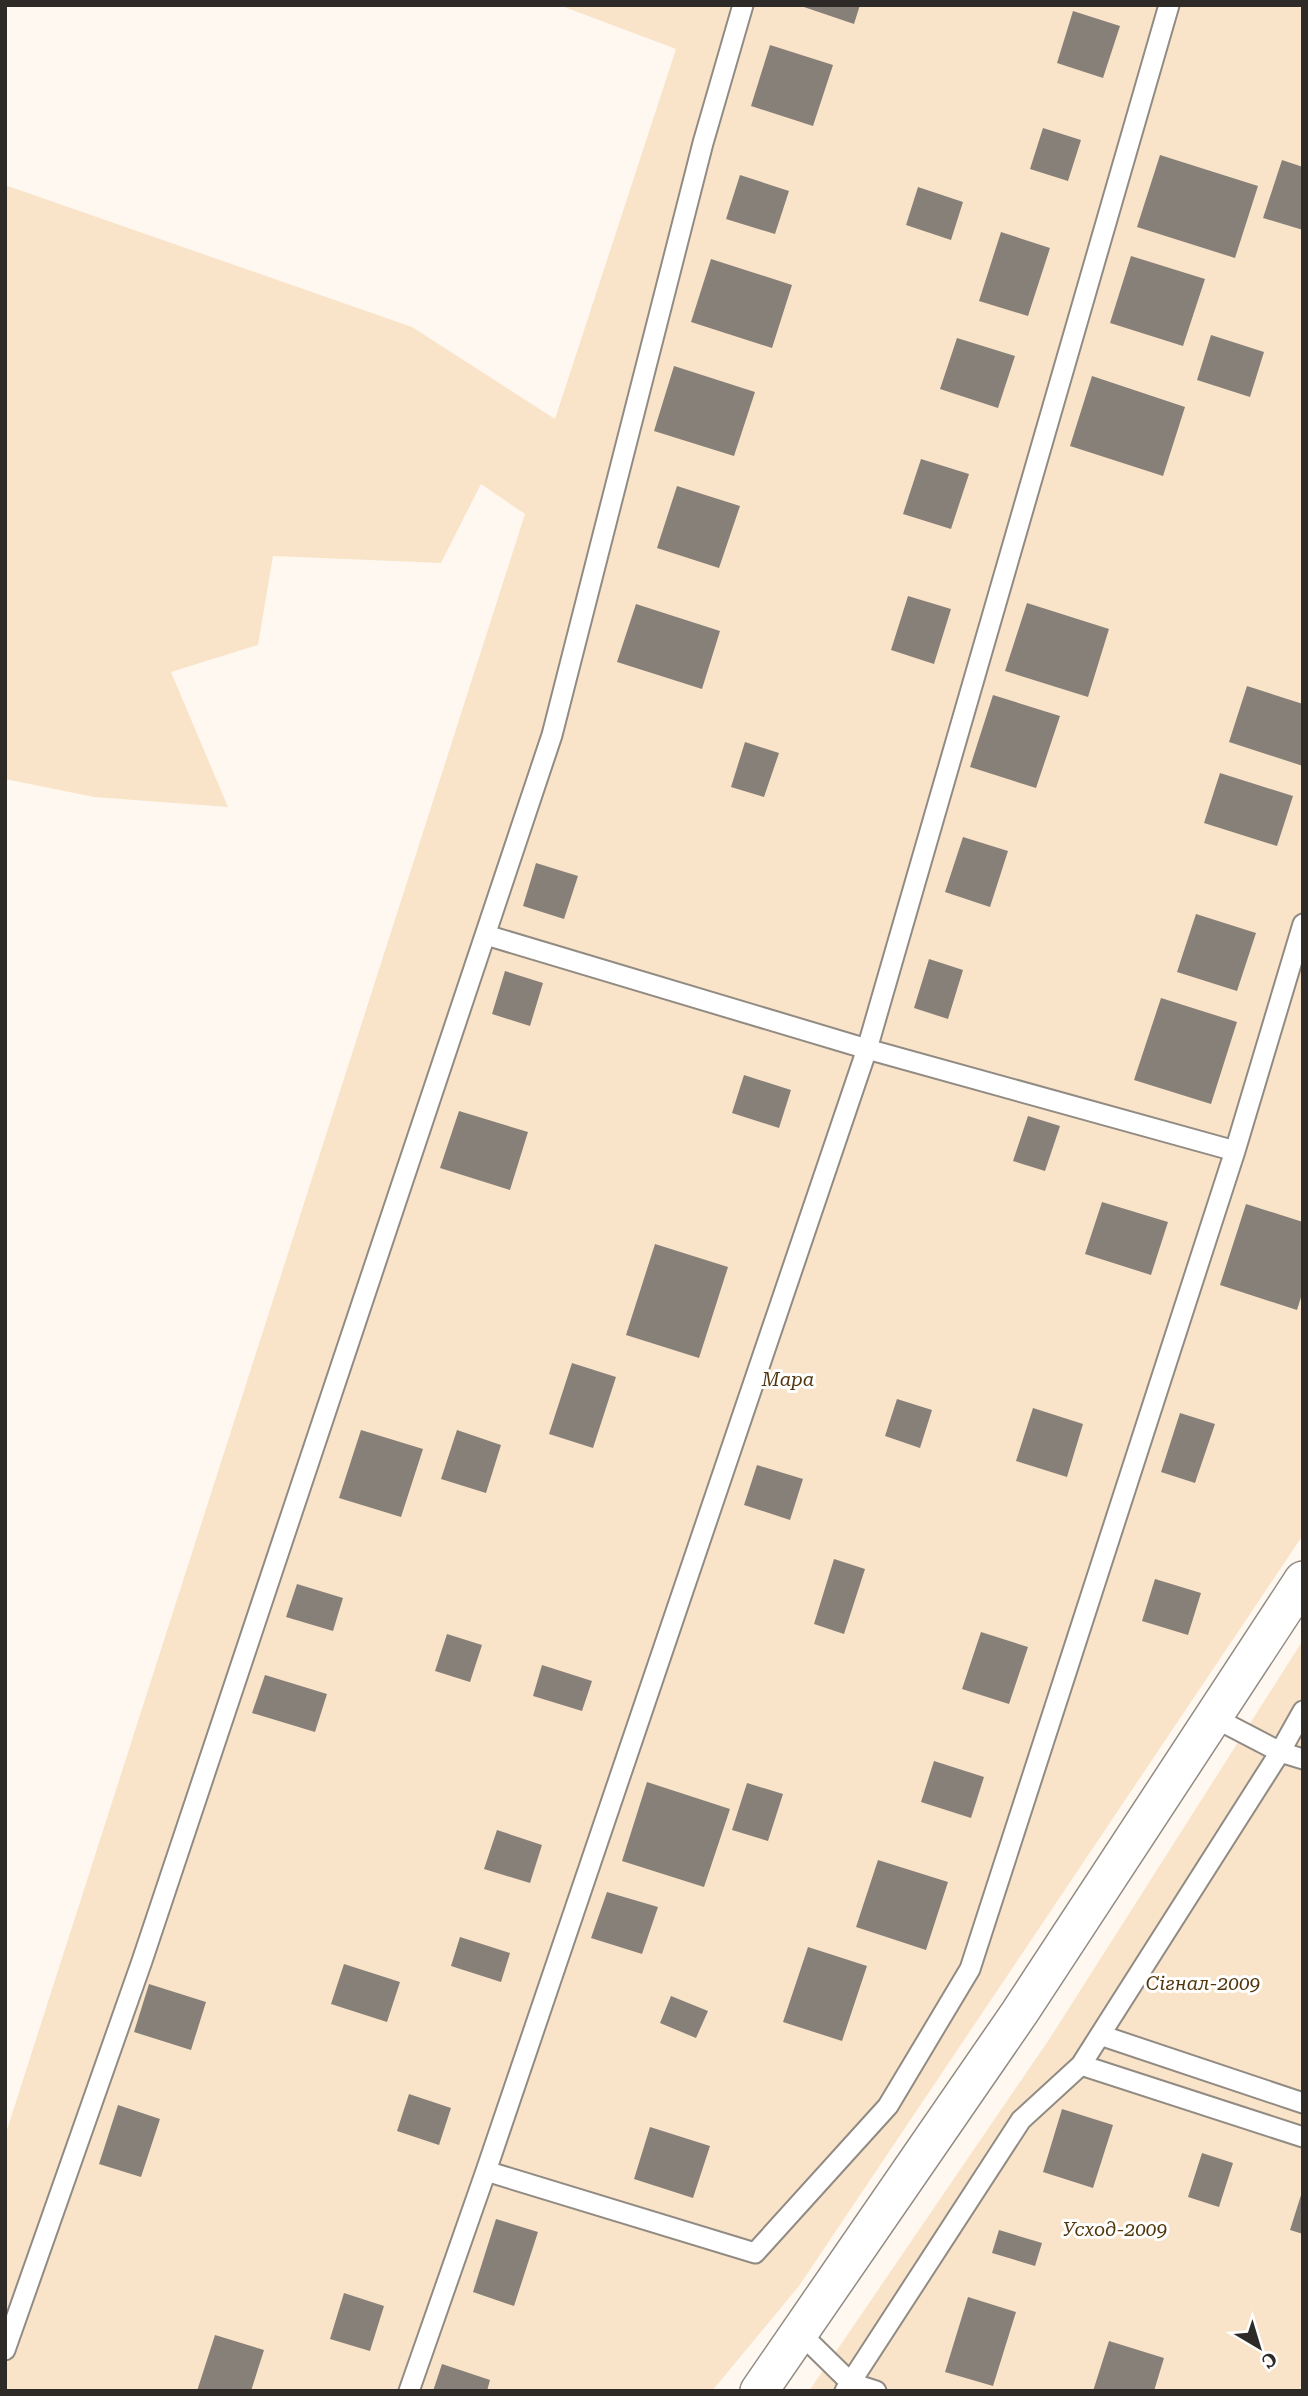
<svg xmlns="http://www.w3.org/2000/svg" width="1308" height="2396" viewBox="0 0 1308 2396" font-family="'Roboto Serif',serif">
  <style>
    .green { fill: #fae4c9 }
    .building { fill: #878079 }
    .lines { fill: none; stroke-linecap: round; stroke-linejoin: round }
    .service-casing { stroke: #918b83; stroke-width: 23 }
    .minor-casing { stroke: #918b83; stroke-width: 40 }
    .service { stroke: #fff; stroke-width: 19 }
    .minor { stroke: #fff; stroke-width: 37 }
    .labels { text-anchor: middle; stroke-width: 6; stroke-linejoin: round; paint-order: stroke }
    .park-label { font-size: 19px; font-style: italic; fill: #52360b; stroke: #fff }
  </style>
  <rect width="100%" height="100%" fill="#fff8f0"/>
  <path class="green" d="M559,5H1303V1535L799,2286L712,2391H5V2136L525,514L481,484L441,563L273,556L258,645L171,672L228,807L94,797L5,779V185L412,327L555,419L676,49Z
    M1303,1640V2391H809L1050,2038Z"/>
  <path class="building" d="M798,5H860L854,24Z
    M1073,11L1120,26L1103,78L1057,63Z
    M770,45L833,65L813,126L751,106Z
    M1043,128L1081,140L1068,181L1030,169Z
    M1160,155L1258,186L1235,258L1137,227Z
    M1282,160L1303,167V230L1263,218Z
    M740,175L789,191L775,234L726,219Z
    M918,187L963,202L951,240L906,225Z
    M1001,232L1050,248L1028,316L979,301Z
    M1131,256L1205,279L1183,346L1110,323Z
    M711,259L792,285L772,348L691,322Z
    M1211,335L1264,352L1250,397L1197,380Z
    M957,338L1015,356L998,408L940,389Z
    M674,366L755,392L734,456L654,431Z
    M1092,376L1185,407L1163,476L1070,446Z
    M921,459L969,474L951,529L903,514Z
    M677,486L740,506L719,568L657,548Z
    M908,596L951,609L934,664L891,650Z
    M1027,603L1109,629L1088,697L1005,671Z
    M636,604L720,631L702,689L617,662Z
    M1247,686L1303,704V766L1229,742Z
    M993,695L1060,716L1036,788L970,767Z
    M745,742L779,753L764,797L731,787Z
    M1220,773L1293,796L1277,846L1204,823Z
    M963,837L1008,851L990,907L945,892Z
    M536,863L578,876L564,919L523,906Z
    M1196,914L1256,933L1237,991L1177,972Z
    M929,959L963,970L948,1019L914,1008Z
    M505,971L543,983L530,1026L492,1014Z
    M1161,998L1237,1022L1211,1104L1134,1080Z
    M744,1075L791,1090L779,1128L732,1113Z
    M459,1111L528,1132L510,1190L440,1168Z
    M1028,1116L1060,1126L1045,1171L1013,1161Z
    M1102,1202L1168,1222L1151,1275L1085,1254Z
    M1246,1204L1303,1222V1291L1297,1310L1220,1285Z
    M655,1244L728,1267L699,1358L626,1335Z
    M572,1363L616,1377L593,1448L549,1434Z
    M897,1399L932,1410L920,1448L885,1436Z
    M1033,1408L1083,1424L1067,1477L1016,1461Z
    M1180,1413L1215,1424L1195,1483L1161,1472Z
    M361,1430L423,1449L401,1517L339,1498Z
    M457,1430L501,1445L486,1493L441,1479Z
    M757,1465L803,1479L790,1520L744,1505Z
    M834,1559L865,1569L844,1634L814,1624Z
    M1155,1579L1201,1593L1188,1635L1142,1621Z
    M297,1584L343,1598L333,1631L286,1617Z
    M981,1632L1028,1647L1009,1704L962,1689Z
    M447,1634L482,1645L470,1682L435,1671Z
    M542,1665L592,1681L582,1711L533,1696Z
    M265,1675L327,1694L315,1732L252,1713Z
    M934,1761L984,1777L971,1818L921,1802Z
    M647,1782L730,1809L704,1887L622,1861Z
    M747,1783L783,1794L768,1841L732,1830Z
    M497,1830L542,1845L530,1883L484,1869Z
    M878,1860L948,1882L926,1950L856,1927Z
    M607,1892L658,1907L642,1954L591,1938Z
    M460,1937L510,1953L501,1982L451,1966Z
    M808,1947L867,1966L842,2041L783,2022Z
    M344,1964L400,1982L387,2022L331,2004Z
    M149,1984L206,2002L191,2050L134,2032Z
    M671,1996L708,2011L696,2038L660,2023Z
    M409,2094L451,2108L439,2145L397,2131Z
    M118,2105L160,2119L141,2177L99,2164Z
    M1062,2109L1113,2125L1093,2188L1043,2172Z
    M650,2127L710,2146L693,2198L634,2179Z
    M1202,2153L1233,2163L1219,2207L1188,2197Z
    M1302,2192H1303V2234L1290,2230Z
    M496,2219L538,2232L514,2306L473,2292Z
    M999,2230L1042,2243L1035,2266L992,2253Z
    M344,2293L384,2306L370,2351L330,2339Z
    M968,2297L1016,2312L993,2386L945,2372Z
    M215,2335L264,2350L251,2391H197Z
    M1109,2341L1164,2358L1154,2391H1093Z
    M442,2364L490,2380L487,2391H433Z"/>
  <g class="lines">
    <defs>
      <path id="service" d="M486,935L867,1049L1235,1151
        M1213,1717L1280,1752L1303,1759
        M1100,2035L1303,2103
        M1081,2065L1303,2137
        M486,2171L755,2253L888,2106L970,1969L1235,1151L1303,924
        M799,2332L851,2383L876,2391
        M5,2350L142,1961L552,735L703,143L743,5
        M409,2391L486,2171L867,1049L1169,5
        M845,2391L1021,2120L1081,2065L1280,1752L1303,1711"/>
      <path id="minor" d="M759,2391L1020,2012L1303,1580"/>
    </defs>
    <use href="#service" class="service-casing"/>
    <use href="#minor" class="minor-casing"/>
    <use href="#service" class="service"/>
    <use href="#minor" class="minor"/>
  </g>
  <g class="labels">
    <g class="park-label">
      <text x="788" y="1386">Мара</text>
      <text x="1203" y="1990">Сігнал-2009</text>
      <text x="1115" y="2236">Усход-2009</text>
    </g>
  </g>
  <rect width="1308" height="2396" fill="none" stroke="#2d2a27" stroke-width="14"/>
  <g transform="translate(1259 2347) rotate(142)" stroke="#ffffff" stroke-width="5" paint-order="stroke">
  <path d="M0-5L12 26L0 18L-12 26Z" fill="#2d2a27"/>
  <text y="-10" font-size="19" font-weight="bold" text-anchor="middle" fill="#2d2a27">С</text>
  </g>
</svg>
